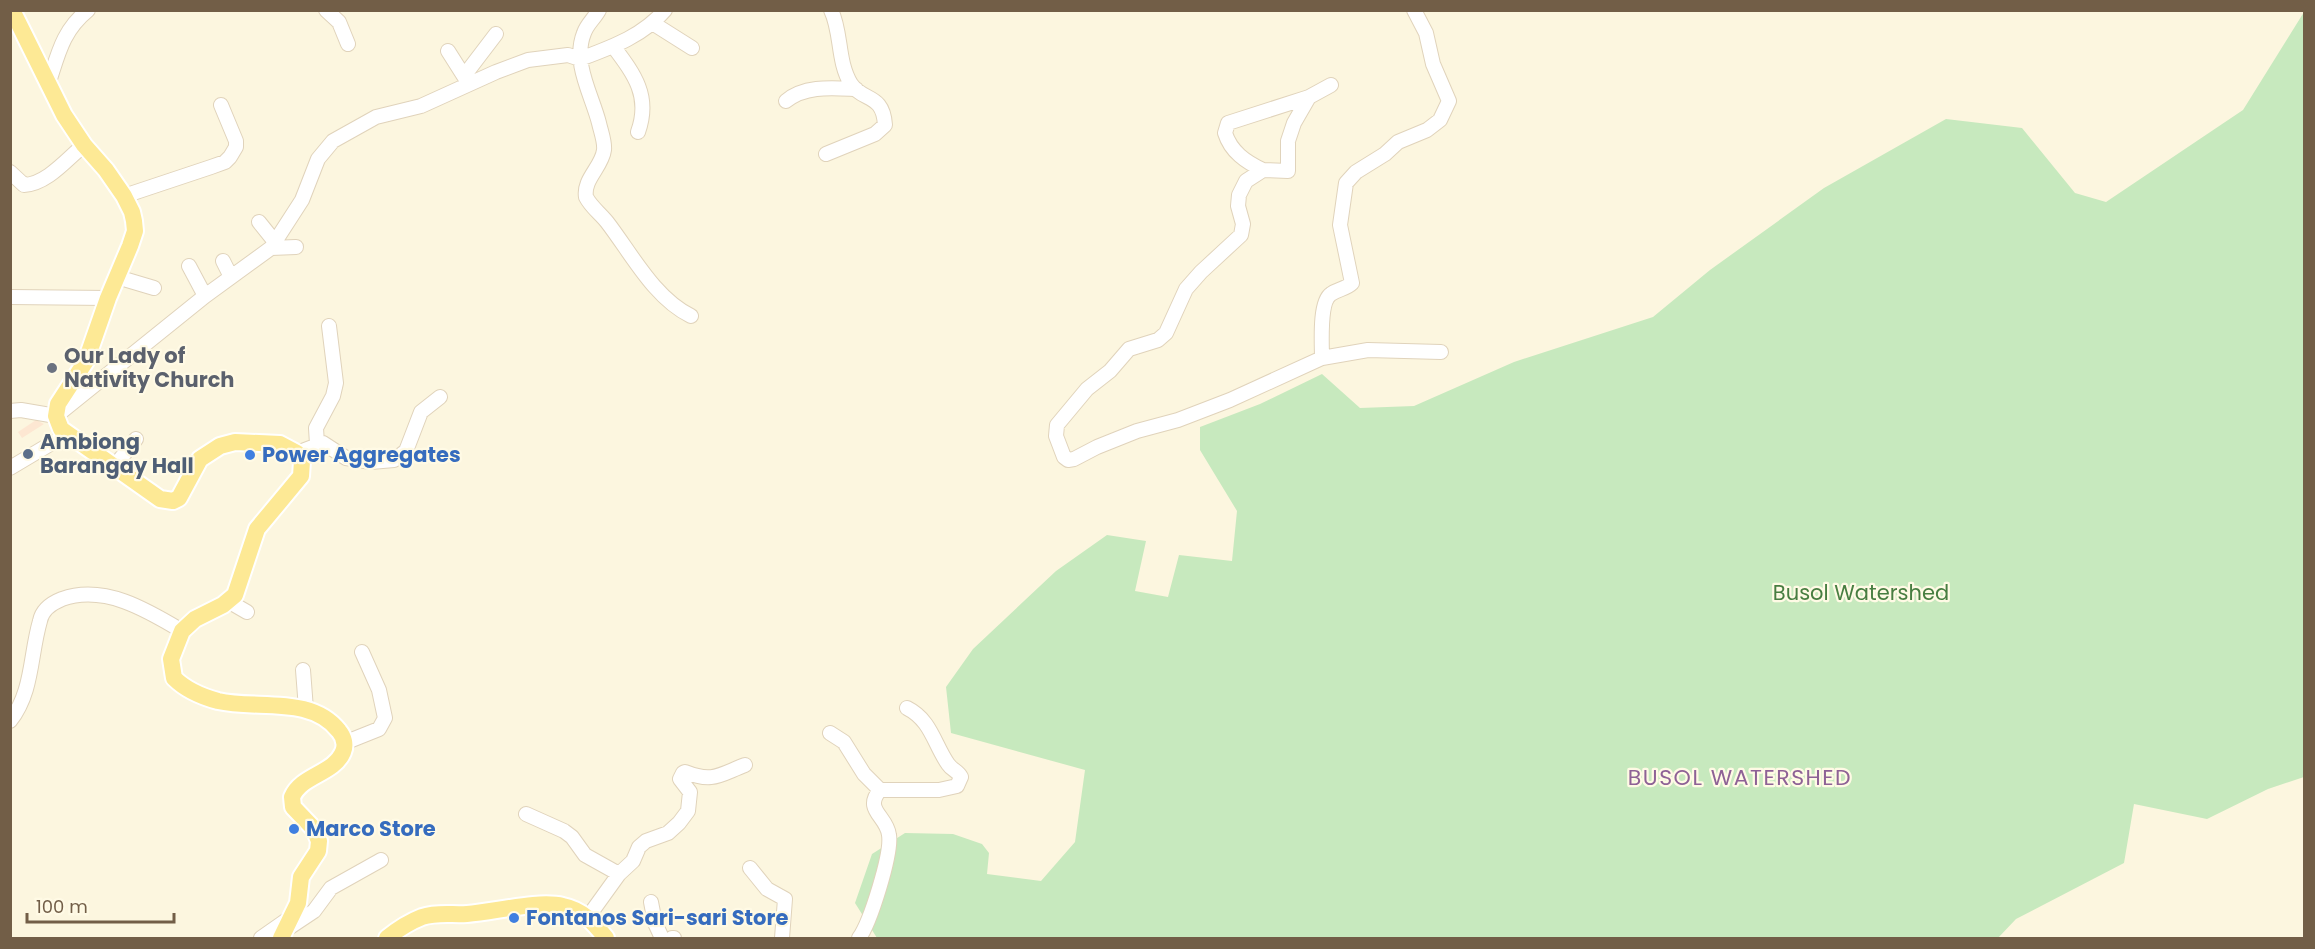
<svg xmlns="http://www.w3.org/2000/svg" width="2315" height="949" viewBox="0 0 2315 949" font-family="Poppins,sans-serif">
  <style>
    .commercial { fill: #fde7d2 }
    .green { fill: #c7e9be }
    .lines { fill: none; stroke-linecap: round; stroke-linejoin: round }
    .minor-casing { stroke: #e0d3bb; stroke-width: 16 }
    .major-casing { stroke: #fff; stroke-width: 20 }
    .minor { stroke: #fff; stroke-width: 14 }
    .major { stroke: #fde995; stroke-width: 16 }
    .worship-dot { fill: #6b7280; stroke: #fffae5; stroke-width: 2 }
    .service-dot { fill: #5c6f8a; stroke: #fffae5; stroke-width: 2 }
    .shop-dot { fill: #3f7fe0; stroke: #fffae5; stroke-width: 2 }
    .labels { text-anchor: middle; stroke-width: 4.5; stroke-linejoin: round; paint-order: stroke }
    .worship-label { font-size: 21px; font-weight: bold; fill: #5b616d; stroke: #fffae5; text-anchor: start }
    .service-label { font-size: 21px; font-weight: bold; fill: #4e5e75; stroke: #fffae5; text-anchor: start }
    .shop-label { font-size: 21px; font-weight: bold; fill: #366cbe; stroke: #fffae5; text-anchor: start }
    .park-label { font-size: 21px; fill: #487e41; stroke: #fffae5 }
    .neighbourhood-label { font-size: 22px; letter-spacing: 1.5px; fill: #8e6296; stroke: #fffae5 }
  </style>
  <rect width="100%" height="100%" fill="#fcf6df"/>
  <path class="commercial" d="M36,420L44,424L22,438L18,432Z"/>
  <path class="green" d="M2304,12V777L2268,789L2207,819L2134,804L2124,863L2016,919L1998,938H877L855,903L872,854L905,833L953,834L982,844L989,853L987,874L1041,881L1075,842L1085,770L951,733L946,687L973,649L1056,571L1107,535L1146,541L1135,591L1168,597L1179,555L1232,561L1237,511L1200,450V427L1260,404L1322,374L1360,408L1414,406L1514,362L1653,317L1710,270L1824,188L1946,119L2022,128L2075,193L2106,202L2243,110Z"/>
  <g class="lines">
    <defs>
      <path id="minor" d="M326,10L339,22L348,44
        M599,10C594,19 587,24 584,33C572,63 592,95 599,123C601,132 605,142 604,150C602,167 583,179 586,197C591,207 600,213 607,222C631,253 654,298 691,316
        M654,24L692,48
        M613,46C634,74 651,96 638,132
        M448,51L467,81
        M464,76L496,34
        M48,85C58,55 62,31 88,10
        M1309,97L1294,123L1288,141V171L1263,170L1246,181L1239,195L1238,206L1243,224L1241,235L1201,272L1186,289L1166,333L1158,340L1129,349L1110,371L1087,389L1057,425L1056,436L1064,457L1068,460L1074,459L1097,447L1137,431L1178,420L1230,400L1322,358C1322,344 1319,302 1331,294C1338,289 1346,289 1352,283L1340,225L1346,183L1356,172L1385,154L1398,142L1427,130L1440,120L1449,101L1433,64L1426,33L1414,10
        M786,101C805,85 833,88 856,89
        M826,154L875,134L885,125C883,93 863,102 851,84C837,61 842,33 831,10
        M1263,170C1246,162 1231,152 1225,133L1228,123L1309,97L1331,85
        M10,172L24,185C47,184 67,159 84,145
        M124,196L211,167L225,162L230,157L236,147V141L221,105
        M259,222L275,242
        M271,248L296,247
        M223,261L231,277
        M189,266L205,296
        M117,277L154,288
        M10,297L108,298
        M1322,358L1368,350L1441,352
        M10,411L21,410L56,416L205,296L271,248L302,200L318,159L333,141L376,117L421,106L496,72L528,60L568,55L580,59C612,47 643,36 665,10
        M317,444L316,428L333,396L336,383L329,326
        M297,453L323,443L346,458L371,462L394,460L406,451L421,412L440,397
        M114,467L136,439
        M10,468L67,434
        M228,601L247,612
        M303,670L306,709
        M10,721C33,692 30,655 40,621C42,610 52,603 62,599C104,584 147,610 182,631
        M830,733L844,742L864,774L880,790H939L957,786L961,777C958,771 952,770 948,764C934,744 931,720 907,708
        M344,743L379,729L385,718L379,690L362,652
        M526,814L564,831L572,837L585,855L619,874
        M750,868L767,889L785,899L782,938
        M651,902L655,923L662,938
        M588,917L619,874L633,861L639,847L646,841L668,833L679,823L688,811L690,792L680,779L683,773L685,772C713,783 719,775 745,765
        M284,931L314,911L331,888L381,860
        M261,938L291,917
        M672,938H674
        M859,938C870,923 892,854 889,835C887,816 863,810 880,790"/>
      <path id="major" d="M12,10L64,115L84,145L106,170L124,196L132,212L134,221L135,231L130,246L108,298L86,361L58,404L56,416L61,429L160,499L173,501L179,498L200,459L220,446L235,442L280,444L297,453L302,461L301,476L257,529L235,595L223,605L195,619L182,631L171,659L174,678C185,689 203,697 218,701C258,710 311,695 339,731C344,737 346,745 343,752C334,774 301,775 292,797L293,807L314,829L319,841L318,851L301,877L298,903L281,938
        M387,938C397,930 409,922 422,917C437,912 452,915 467,914C495,912 538,900 563,906C583,910 594,923 606,938"/>
    </defs>
    <use href="#minor" class="minor-casing"/>
    <use href="#major" class="major-casing"/>
    <use href="#minor" class="minor"/>
    <use href="#major" class="major"/>
  </g>
  <circle class="worship-dot" cx="52" cy="368" r="6"/>
  <circle class="service-dot" cx="28" cy="454" r="6"/>
  <g class="shop-dot">
    <circle cx="250" cy="455" r="6"/>
    <circle cx="294" cy="829" r="6"/>
    <circle cx="514" cy="918" r="6"/>
  </g>
  <g class="labels">
    <g class="worship-label">
      <text x="64" y="363">Our Lady of<tspan x="64" dy="24">Nativity Church</tspan></text>
    </g>
    <g class="service-label">
      <text x="40" y="449">Ambiong<tspan x="40" dy="24">Barangay Hall</tspan></text>
    </g>
    <g class="shop-label">
      <text x="262" y="462">Power Aggregates</text>
      <text x="306" y="836">Marco Store</text>
      <text x="526" y="925">Fontanos Sari-sari Store</text>
    </g>
    <g class="park-label">
      <text x="1861" y="600">Busol Watershed</text>
    </g>
    <g class="neighbourhood-label">
      <text x="1740" y="785">BUSOL WATERSHED</text>
    </g>
  </g>
  <rect width="2315" height="949" fill="none" stroke="#725e47" stroke-width="24"/>
  <path d="M27 913v9h147v-9" fill="none" stroke="#725e47" stroke-width="3"/>
  <text x="36" y="913" font-size="18" fill="#725e47" stroke="#fffae5" stroke-width="4.5" paint-order="stroke">100 m</text>
</svg>
